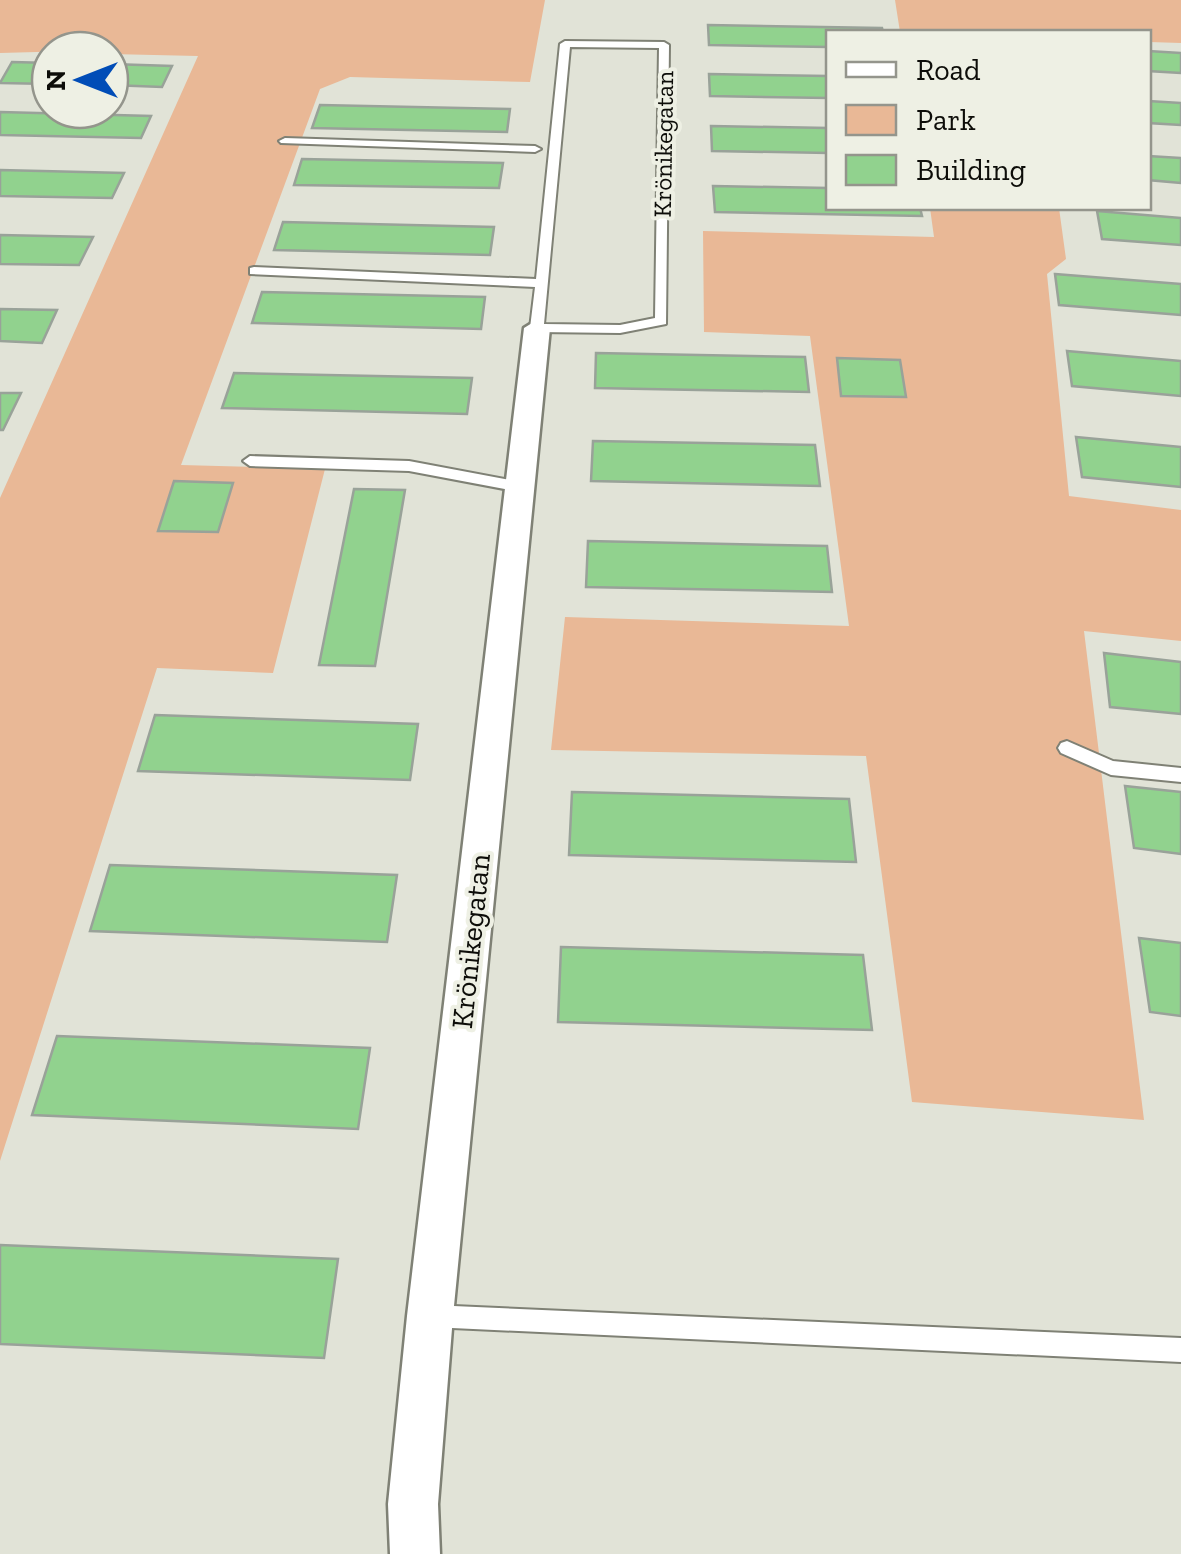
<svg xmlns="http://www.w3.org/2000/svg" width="1181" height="1554" viewBox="0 0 1181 1554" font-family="'Zilla Slab',serif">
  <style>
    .green { fill: #e9b896 }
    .building { fill: #91d28e; stroke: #99a299; stroke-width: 2.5 }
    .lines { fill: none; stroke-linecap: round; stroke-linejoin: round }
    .lane-casing { stroke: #7f8175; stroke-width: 4 }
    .street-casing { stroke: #7f8175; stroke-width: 5 }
    .lane { fill: #fff; fill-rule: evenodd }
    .street { fill: #fff; fill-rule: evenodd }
    .labels { text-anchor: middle; stroke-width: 8; stroke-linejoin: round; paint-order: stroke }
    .far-street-label { font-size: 25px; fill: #0d0d09; stroke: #eef0e4 }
    .street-label { font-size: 30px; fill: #0d0d09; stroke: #eef0e4 }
  </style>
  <rect width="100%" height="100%" fill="#e1e3d7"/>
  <path class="green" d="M0,0H545L530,82L350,77L320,89L181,465L325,469L273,673L157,668L0,1161V498L198,56L110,54V50L0,53Z
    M895,0H1181V43L1149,42L1148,32H900Z
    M930,208H1059L1066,259L1047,274L1069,496L1181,510V641L1084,631L1144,1120L912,1102L866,756L551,750L565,617L849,626L810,336L704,332L703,231L934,237Z"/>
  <path class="building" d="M708,25L882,28L883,32H828V47L709,45Z
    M1148,51L1181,53V73L1148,71Z
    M12,62L50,63V84L0,83Z
    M110,64L172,66L162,87L110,85Z
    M709,74L828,76V98L710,96Z
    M1148,101L1181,103V125L1148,123Z
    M320,105L510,109L507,132L312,128Z
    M0,112L151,116L141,138L0,135Z
    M711,126L828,128V153L712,151Z
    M1148,156L1181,158V183L1148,180Z
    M302,159L503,163L499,188L294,185Z
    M0,170L124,173L112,198L0,196Z
    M713,186L828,188V208H920L922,216L715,212Z
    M1097,211L1181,218V245L1102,239Z
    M283,222L494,227L490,255L274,250Z
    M0,235L93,237L79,265L0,264Z
    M1055,274L1181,284V315L1059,305Z
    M262,292L485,297L481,329L252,323Z
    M0,309L57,310L42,343L0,341Z
    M1067,351L1181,361V396L1072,386Z
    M596,353L805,357L809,392L595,388Z
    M837,358L900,360L906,397L841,396Z
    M234,373L472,378L467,414L222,408Z
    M0,393H21L3,430H0Z
    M1076,437L1181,447V487L1082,477Z
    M593,441L815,445L820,486L591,481Z
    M174,481L233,483L218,532L158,531Z
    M354,489L405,490L375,666L319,665Z
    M588,541L827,546L832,592L586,587Z
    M1104,653L1181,662V714L1110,707Z
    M155,715L418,724L410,780L138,771Z
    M1125,786L1181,792V854L1134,848Z
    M572,792L849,799L856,862L569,855Z
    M110,865L397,875L387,942L90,931Z
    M1139,938L1181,943V1016L1150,1012Z
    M561,947L863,955L872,1030L558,1022Z
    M57,1036L370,1048L358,1129L32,1115Z
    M0,1245L338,1259L324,1358L0,1344Z"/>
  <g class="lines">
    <defs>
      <path id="lane" d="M565,41L664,42L669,45L666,324L620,333L537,332L530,328L535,287L250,274V268L254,267L536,279L560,44ZM570,47L659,48L655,318L620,325L544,324Z
        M285,138L535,146L541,149L535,152L281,143L279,141Z
        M250,456L409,461L520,482L527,487L520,492L409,471L250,466L243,461Z
        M1067,741L1113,761L1181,768V782L1111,775L1061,753L1058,748L1061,743Z
        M431,1305L1181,1338V1362L431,1327L423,1324L420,1316L423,1308Z"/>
      <path id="street" d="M537,320L550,328L453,1316L438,1504L440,1554H390L388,1504L407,1316L524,328Z"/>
    </defs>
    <use href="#lane" class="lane-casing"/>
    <use href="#street" class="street-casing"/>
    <use href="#lane" class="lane"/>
    <use href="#street" class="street"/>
  </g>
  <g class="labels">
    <g class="far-street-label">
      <text transform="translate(663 144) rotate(-89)" y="9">Krönikegatan</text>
    </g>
    <g class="street-label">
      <text transform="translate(471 941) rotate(-84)" y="10">Krönikegatan</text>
    </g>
  </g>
  <rect x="826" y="30" width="325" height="180" fill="#eef0e4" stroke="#94958c" stroke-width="2.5"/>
  <rect x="846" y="62" width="50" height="15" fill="#ffffff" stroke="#94958c" stroke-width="2.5"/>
  <text x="916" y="80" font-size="30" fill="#0d0d09">Road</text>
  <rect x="846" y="105" width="50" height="30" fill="#e9b896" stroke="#94958c" stroke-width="2.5"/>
  <text x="916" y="130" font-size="30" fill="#0d0d09">Park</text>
  <rect x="846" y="155" width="50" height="30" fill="#91d28e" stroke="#94958c" stroke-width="2.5"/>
  <text x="916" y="180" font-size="30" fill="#0d0d09">Building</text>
  <g transform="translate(80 80) rotate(270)"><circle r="48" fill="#eef0e4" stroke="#94958c" stroke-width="2.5"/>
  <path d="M0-8L18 38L0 25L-18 38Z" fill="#014db7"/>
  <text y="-15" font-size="28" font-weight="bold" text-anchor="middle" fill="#0d0d09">N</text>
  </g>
</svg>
